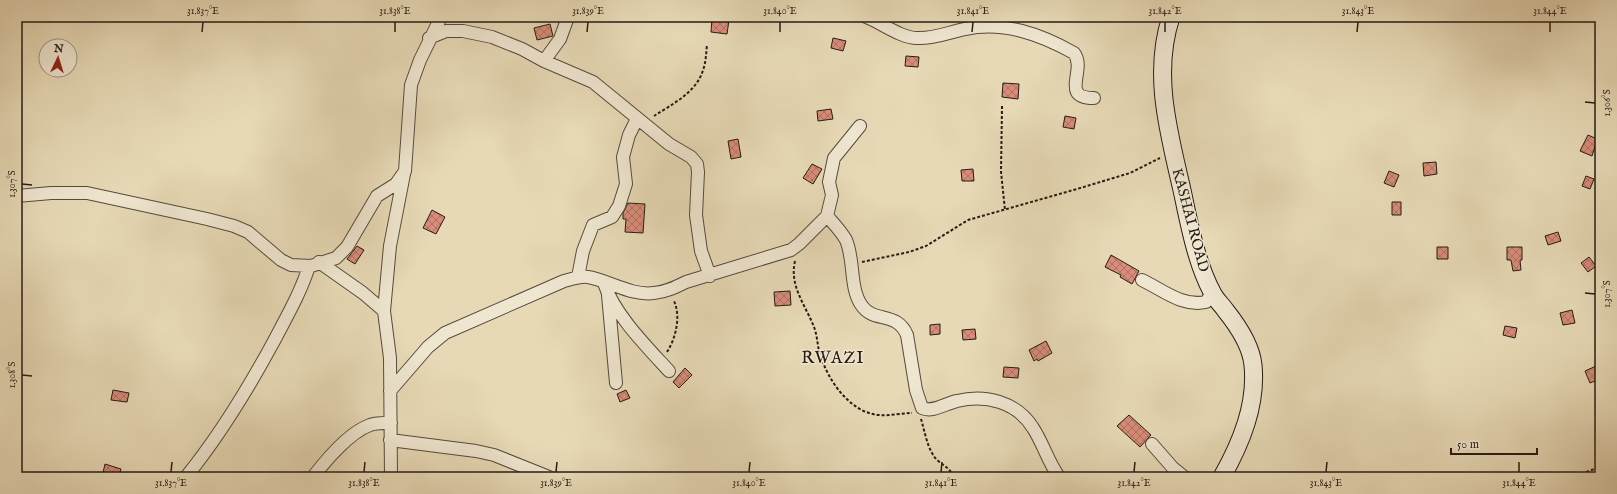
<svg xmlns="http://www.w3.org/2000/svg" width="1617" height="494" viewBox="0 0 1617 494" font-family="'IM FELL English',serif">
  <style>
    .building { fill: url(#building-cross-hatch); stroke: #261b15 }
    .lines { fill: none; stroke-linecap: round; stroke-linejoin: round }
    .street-casing { stroke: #564a3d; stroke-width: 14 }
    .secondary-casing { stroke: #261b15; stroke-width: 19 }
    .path { stroke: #261b15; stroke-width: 2; stroke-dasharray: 3 2; stroke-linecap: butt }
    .street { stroke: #efe6d0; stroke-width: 12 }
    .secondary { stroke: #efe6d0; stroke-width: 17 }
    .ticks { fill: none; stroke: #261b15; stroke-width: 1.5 }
    .labels { text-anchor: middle; stroke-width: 3; stroke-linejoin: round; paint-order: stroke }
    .street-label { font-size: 15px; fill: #261b15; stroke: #efe6d0 }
    .quarter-label { font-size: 17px; letter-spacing: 1px; fill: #261b15; stroke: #efe6d0 }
    .neatline { fill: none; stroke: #261b15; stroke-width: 1.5 }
    .ticks-label { font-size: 10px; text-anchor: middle; fill: #261b15 }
  </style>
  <defs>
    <pattern id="building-cross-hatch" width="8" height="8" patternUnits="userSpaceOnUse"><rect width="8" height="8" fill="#d88c79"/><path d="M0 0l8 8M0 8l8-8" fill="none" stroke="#af7262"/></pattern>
  </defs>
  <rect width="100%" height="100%" fill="#e7d9b6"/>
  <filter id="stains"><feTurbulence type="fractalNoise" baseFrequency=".005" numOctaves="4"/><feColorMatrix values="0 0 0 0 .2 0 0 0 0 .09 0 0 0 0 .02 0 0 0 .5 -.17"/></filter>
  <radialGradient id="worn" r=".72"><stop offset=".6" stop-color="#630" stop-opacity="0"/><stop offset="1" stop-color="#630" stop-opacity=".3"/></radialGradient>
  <path class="building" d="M712,18L729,20L727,34L711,32Z
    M550,24L553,36L537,40L534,28Z
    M833,38L846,41L843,51L831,48Z
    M906,56L919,57L918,67L905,66Z
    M1003,83L1019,84L1018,99L1002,97Z
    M831,109L833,119L818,121L817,111Z
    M1065,116L1076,118L1074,129L1063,127Z
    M1588,135L1597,139L1592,156L1580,151Z
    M738,139L741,157L731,159L728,141Z
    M1436,162L1437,174L1424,176L1423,163Z
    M812,164L822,169L813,184L803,178Z
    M973,169L974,181H962L961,170Z
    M1389,171L1399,175L1394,187L1384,183Z
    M1586,176L1594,179L1590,189L1582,186Z
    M1392,202H1401V215H1392Z
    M628,203L645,204L643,233L625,232L626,219H623V213Z
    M432,210L445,217L436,234L423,228Z
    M1558,232L1561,241L1548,245L1545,236Z
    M357,246L364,250L355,264L347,259Z
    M1437,247H1448V259H1437Z
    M1507,247H1522V260H1520L1521,270L1513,271L1511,260H1507Z
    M1111,255L1139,271L1132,284L1120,277L1121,275L1105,267Z
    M1589,257L1596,266L1588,272L1581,263Z
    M790,291L791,305L775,306L774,292Z
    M1572,310L1575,323L1563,325L1560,313Z
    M940,324V334L930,335V325Z
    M1505,326L1517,328L1515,338L1503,335Z
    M975,329L976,339L963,340L962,330Z
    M1046,341L1052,353L1038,361L1037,359L1034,361L1029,350Z
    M1596,366L1600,379L1590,383L1585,371Z
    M1004,367L1019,368L1018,378L1003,377Z
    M685,368L692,375L679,388L673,382Z
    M113,390L129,393L127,402L111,400Z
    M626,390L630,398L620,402L617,394Z
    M1129,415L1151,435L1140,447L1117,426Z
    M105,464L121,469L119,477H102Z"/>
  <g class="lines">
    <defs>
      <path id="street" d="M866,17C882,23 901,38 917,38C934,39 949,32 965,29C1004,21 1040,34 1074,53C1087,70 1059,98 1094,98
        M429,38L446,31H463L492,37L522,49L544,61L593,82L669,144L691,157L697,164L698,172L696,215L701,251L710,276
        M544,61L560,39L568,17
        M17,196L51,193H87L207,219L234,226L248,232L281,260L291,265L311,266L336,258L347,247L377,196L396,184L405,171L411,85L420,60L441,17
        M827,216C834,224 841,231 846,240C855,261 849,288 862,306C874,323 897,311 907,335L916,390L922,408C933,413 946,403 957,401C986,394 1017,402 1033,428C1043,443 1048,462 1059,477
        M319,262L363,293L384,311
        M578,277L583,251L593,225L612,217L619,206L626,184L623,157L629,135L637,119
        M1142,280C1163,290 1182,307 1206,302L1212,293
        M604,283C614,314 647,347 669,371
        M608,295L616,383
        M390,391L428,347L445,333L564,281C572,279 580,276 588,277C610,281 631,296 654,293C666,292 676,287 686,282L791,250L799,244L827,216L832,195L829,182L834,158L860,126
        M390,440L476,451L494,455L549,477
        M1152,444L1173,468L1184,477
        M186,477C221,434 248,389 274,341C287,316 301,292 309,266
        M313,477C326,460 350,432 370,425C377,422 384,423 391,423
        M391,477L390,358L384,311L390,246L404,174"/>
      <path id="secondary" d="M1171,17C1152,74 1169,133 1182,190C1189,223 1196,262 1212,292C1215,299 1222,305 1226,311C1238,326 1251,345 1253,365C1257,405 1241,443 1222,477"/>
    </defs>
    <use href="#street" class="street-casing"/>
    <use href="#secondary" class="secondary-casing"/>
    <path class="path" d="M1002,106L1001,172L1005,210
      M654,116C671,105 697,92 703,70C706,62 706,54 707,45
      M795,261C789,286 806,306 814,327C818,337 817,348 821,357C829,382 851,413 879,415C890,416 902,413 912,413
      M862,262L909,252L926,246L968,220L1077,189L1130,173L1160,158
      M667,352C676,338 681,316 674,301
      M921,419C925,432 927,448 936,459C942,465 951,468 953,477
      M1572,477L1600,467"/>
    <use href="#street" class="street"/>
    <use href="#secondary" class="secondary"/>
  </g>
  <path class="ticks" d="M202,32L203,22M395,32V22M587,32L588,22M780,32V22M972,32L973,22M1165,32V22M1357,32L1358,22M1550,32V22M1585,102L1595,103M22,184L32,185M1585,293L1595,294M22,375L32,376M171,472L172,462M364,472L365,462M556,472L557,462M749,472L750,462M941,472L942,462M1134,472L1135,462M1326,472L1327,462M1519,472V462"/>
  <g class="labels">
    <g class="street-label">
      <text transform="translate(1191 220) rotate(75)" y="5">KASHAI ROAD</text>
    </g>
    <g class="quarter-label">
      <text x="833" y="363">RWAZI</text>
    </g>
  </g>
  <rect width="1617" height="494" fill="none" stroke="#e7d9b6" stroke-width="44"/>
  <g transform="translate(58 58) rotate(4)"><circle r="19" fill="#efe6d0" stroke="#9f9585"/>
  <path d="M0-3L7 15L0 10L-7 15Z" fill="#8f2418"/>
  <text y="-6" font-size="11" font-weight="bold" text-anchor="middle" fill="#261b15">N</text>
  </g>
  <path d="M1451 448v6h86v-6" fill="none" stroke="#261b15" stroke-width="2"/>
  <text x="1457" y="448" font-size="12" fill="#261b15" stroke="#efe6d0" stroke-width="3" paint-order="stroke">50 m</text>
  <rect x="22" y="22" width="1573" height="450" class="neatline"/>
  <g class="ticks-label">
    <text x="203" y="14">31.837°E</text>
    <text x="395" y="14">31.838°E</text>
    <text x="588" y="14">31.839°E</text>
    <text x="780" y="14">31.840°E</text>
    <text x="973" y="14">31.841°E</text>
    <text x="1165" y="14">31.842°E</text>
    <text x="1358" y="14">31.843°E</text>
    <text x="1550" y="14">31.844°E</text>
    <text transform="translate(1606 103) rotate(-90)" y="4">1.306°S</text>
    <text transform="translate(11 184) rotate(-90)" y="4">1.307°S</text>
    <text transform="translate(1606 294) rotate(-90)" y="4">1.307°S</text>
    <text transform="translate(11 375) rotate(-90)" y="4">1.308°S</text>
    <text x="171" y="486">31.837°E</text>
    <text x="364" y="486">31.838°E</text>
    <text x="556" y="486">31.839°E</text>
    <text x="749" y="486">31.840°E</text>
    <text x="941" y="486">31.841°E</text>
    <text x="1134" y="486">31.842°E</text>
    <text x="1326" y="486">31.843°E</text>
    <text x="1519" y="486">31.844°E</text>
  </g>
  <rect width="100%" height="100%" filter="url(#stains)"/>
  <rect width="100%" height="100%" fill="url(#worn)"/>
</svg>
